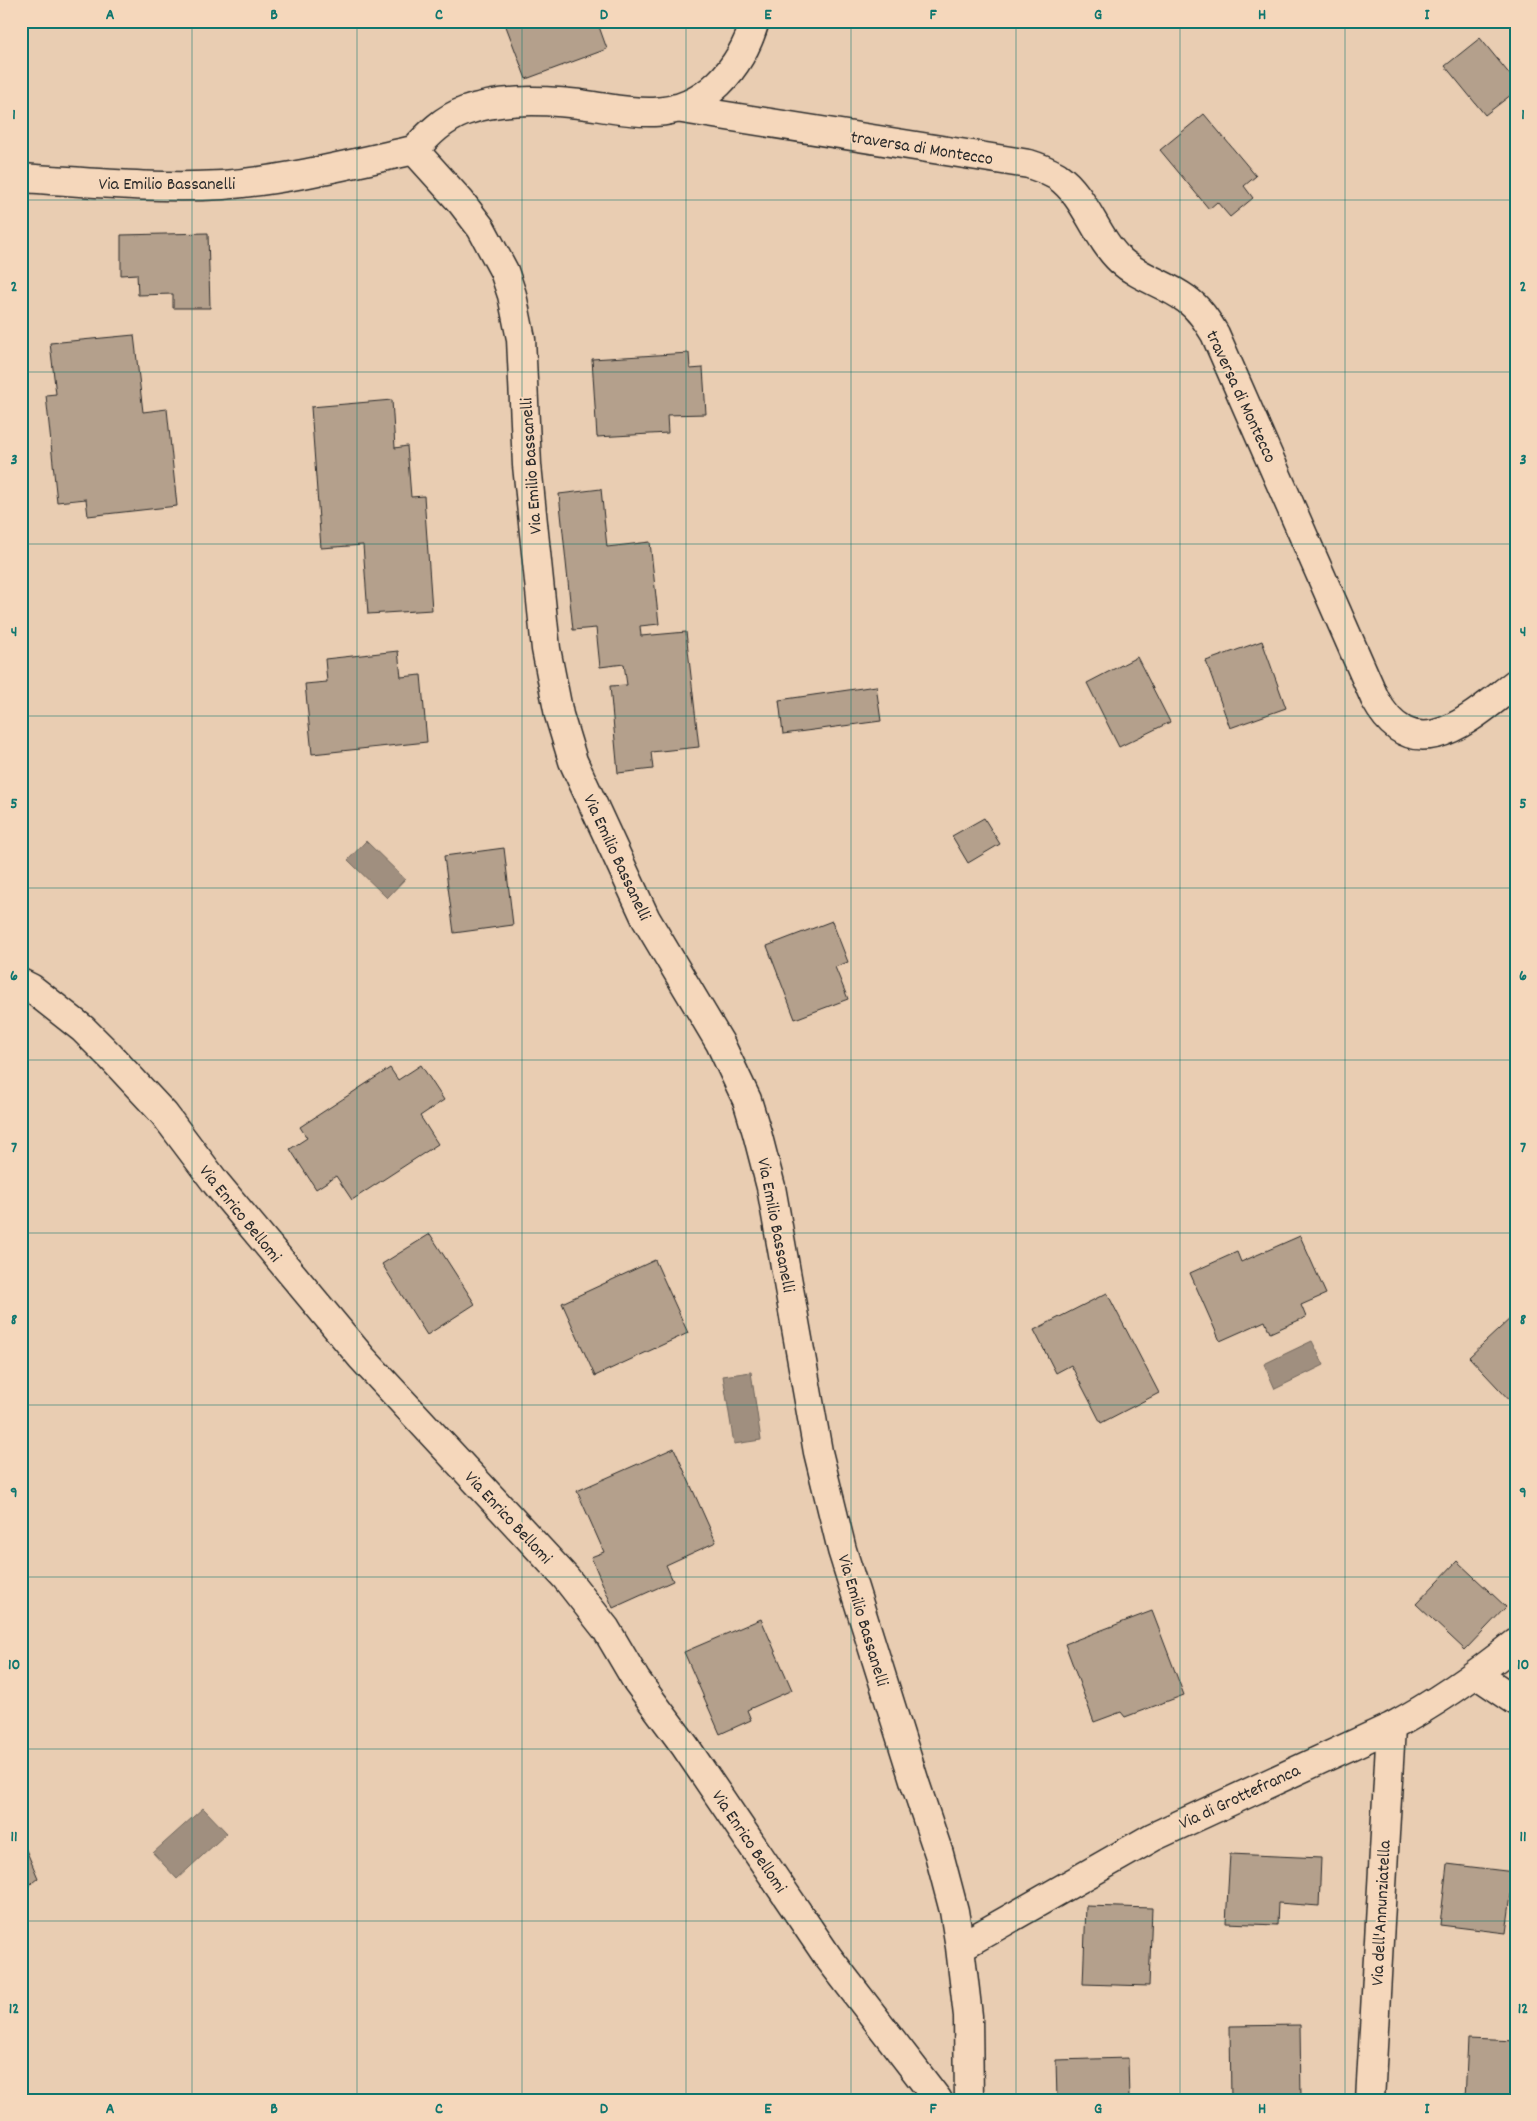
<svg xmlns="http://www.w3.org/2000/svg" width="1537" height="2121" viewBox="0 0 1537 2121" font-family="Dekko,sans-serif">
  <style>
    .water { fill: #a08f7f; stroke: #71675d }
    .building { fill: #b4a08c; stroke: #2b2b2b }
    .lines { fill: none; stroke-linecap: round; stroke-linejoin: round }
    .street-casing { stroke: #2b2b2b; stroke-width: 31 }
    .street { stroke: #f5d7bb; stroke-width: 28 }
    .grid { fill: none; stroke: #0f766e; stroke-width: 1; stroke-opacity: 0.55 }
    .labels { text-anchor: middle; stroke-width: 4; stroke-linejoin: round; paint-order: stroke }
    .street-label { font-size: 18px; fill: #2b2b2b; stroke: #f5d7bb }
    .neatline { fill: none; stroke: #0f766e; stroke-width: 2 }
    .grid-label { font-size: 16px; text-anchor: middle; font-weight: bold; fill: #0f766e }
  </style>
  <rect width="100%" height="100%" fill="#e9cdb2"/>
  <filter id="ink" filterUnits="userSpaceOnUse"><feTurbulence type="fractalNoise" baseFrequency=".02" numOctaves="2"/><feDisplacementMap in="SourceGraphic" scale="10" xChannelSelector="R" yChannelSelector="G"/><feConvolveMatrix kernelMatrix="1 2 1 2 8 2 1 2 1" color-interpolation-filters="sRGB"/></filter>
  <g filter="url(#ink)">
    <path class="water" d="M366,841L405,879L387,898L348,860Z
      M1312,1341L1324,1365L1275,1389L1264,1364Z
      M751,1372L761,1440L734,1444L723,1376Z
      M203,1808L227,1833L177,1879L153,1853Z"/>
    <path class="building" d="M504,21H597L607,49L526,79Z
      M1480,38L1516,82V91L1485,115L1445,66Z
      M1204,114L1256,176L1244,186L1253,198L1230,217L1217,202L1209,209L1160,150Z
      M208,233L210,308H173V294L138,295L137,274L121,275V235Z
      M134,335L143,412L167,409L177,506L88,516L86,499L57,502L46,395L56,394L50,343Z
      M689,353L690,369L703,368L706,414L667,415L668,433L597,437L592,359Z
      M392,400L395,448L407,446L411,497L424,496L432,610L368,614L363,545L321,548L311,407Z
      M601,489L607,547L650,542L659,624L640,626L641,636L686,632L699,747L651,752L653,769L618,773L610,686L627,685L624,664L600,667L596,628L573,630L559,494Z
      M1262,641L1286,708L1230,728L1206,661Z
      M398,651L401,677L421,675L427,742L312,754L305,684L327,682L325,659Z
      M1137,657L1170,722L1119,747L1087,683Z
      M876,686L881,721L783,734L779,700Z
      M984,818L1000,844L968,863L952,836Z
      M504,848L513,925L454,933L444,856Z
      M832,921L848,962L835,967L848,999L795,1019L767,946Z
      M421,1065L444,1100L420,1116L438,1144L352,1200L336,1176L316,1189L290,1149L307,1138L300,1127L390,1068L398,1080Z
      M430,1234L475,1304L427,1335L382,1264Z
      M1300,1236L1326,1294L1301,1305L1306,1317L1270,1333L1265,1321L1220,1341L1190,1273L1237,1252L1241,1262Z
      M655,1260L688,1333L595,1376L562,1303Z
      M1107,1293L1159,1393L1101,1423L1071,1365L1056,1373L1034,1330Z
      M1513,1316L1516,1320V1404L1514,1405L1469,1357Z
      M674,1448L716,1542L666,1565L673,1581L613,1608L591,1557L604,1552L577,1491Z
      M1457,1561L1506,1607L1465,1650L1416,1604Z
      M1152,1611L1184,1695L1125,1717L1121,1712L1094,1722L1065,1644Z
      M761,1619L792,1690L747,1710L751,1720L720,1734L684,1652Z
      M21,1838L38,1878L21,1892Z
      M1230,1854L1321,1858L1319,1906L1278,1903L1277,1925L1226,1923Z
      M1447,1864L1514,1872L1506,1933L1440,1925Z
      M1086,1906L1152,1908L1149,1986L1083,1984Z
      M1300,2025L1301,2100H1231L1230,2026Z
      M1468,2039L1516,2041V2100H1465Z
      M1128,2058L1129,2100H1057L1056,2060Z"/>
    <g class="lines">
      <defs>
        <path id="street" d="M676,108L1029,164C1039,167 1048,171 1057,176C1086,196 1095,237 1121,261C1140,278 1166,284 1186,299C1199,308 1207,321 1215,334L1375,699C1415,773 1471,717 1516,683
          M414,150C429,134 443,119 465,111C504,97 553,100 594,106C614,109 634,113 654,112C706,110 741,68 755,21
          M21,178C88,182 156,189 223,185C287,180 351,164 414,150L461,202L481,228L504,271L512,295L521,339L527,465L546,649L559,715L573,761L646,919L720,1043L747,1100L757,1133L771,1187L818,1452L842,1550L915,1783L939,1854L954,1911L960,1947L968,2016L969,2100
          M21,983L31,988L83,1029L110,1056L164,1114L216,1183L362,1358L566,1578L606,1629L636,1680L685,1746L828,1957L938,2100
          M1476,1674L1516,1701
          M960,1947L1153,1837L1391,1727C1436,1703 1476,1675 1516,1643
          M1370,2100L1391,1727"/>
      </defs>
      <use href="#street" class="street-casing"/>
      <use href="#street" class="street"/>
    </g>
  </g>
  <path class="grid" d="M192,21V2100M357,21V2100M522,21V2100M686,21V2100M851,21V2100M1016,21V2100M1180,21V2100M1345,21V2100M21,200H1516M21,372H1516M21,544H1516M21,716H1516M21,888H1516M21,1060H1516M21,1233H1516M21,1405H1516M21,1577H1516M21,1749H1516M21,1921H1516"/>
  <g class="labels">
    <g class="street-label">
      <text transform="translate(922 147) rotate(9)" y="6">traversa di Montecco</text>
      <text x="167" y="189">Via Emilio Bassanelli</text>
      <text transform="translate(1242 396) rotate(65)" y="6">traversa di Montecco</text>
      <text transform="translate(530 466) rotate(-94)" y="6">Via Emilio Bassanelli</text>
      <text transform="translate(618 857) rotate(65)" y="6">Via Emilio Bassanelli</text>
      <text transform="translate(241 1213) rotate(51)" y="6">Via Enrico Bellomi</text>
      <text transform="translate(777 1225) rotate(79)" y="6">Via Emilio Bassanelli</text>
      <text transform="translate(509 1517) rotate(47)" y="6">Via Enrico Bellomi</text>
      <text transform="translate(864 1620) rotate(73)" y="6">Via Emilio Bassanelli</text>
      <text transform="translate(1239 1796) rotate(-25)" y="6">Via di Grottefranca</text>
      <text transform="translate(750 1841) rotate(56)" y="6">Via Enrico Bellomi</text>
      <text transform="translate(1380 1913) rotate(-87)" y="6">Via dell'Annunziatella</text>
    </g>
  </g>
  <rect width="1537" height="2121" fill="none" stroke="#f5d7bb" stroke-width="55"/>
  <rect x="28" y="28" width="1482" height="2066" class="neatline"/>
  <g class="grid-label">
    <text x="110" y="19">A</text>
    <text x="274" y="19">B</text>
    <text x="439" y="19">C</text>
    <text x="604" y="19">D</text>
    <text x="768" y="19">E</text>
    <text x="933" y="19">F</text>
    <text x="1098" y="19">G</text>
    <text x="1262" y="19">H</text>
    <text x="1427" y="19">I</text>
    <text x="14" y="119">1</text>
    <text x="1523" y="119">1</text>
    <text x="14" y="291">2</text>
    <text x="1523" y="291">2</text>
    <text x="14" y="464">3</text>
    <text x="1523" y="464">3</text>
    <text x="14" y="636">4</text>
    <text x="1523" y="636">4</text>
    <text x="14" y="808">5</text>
    <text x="1523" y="808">5</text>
    <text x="14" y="980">6</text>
    <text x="1523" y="980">6</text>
    <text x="14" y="1152">7</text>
    <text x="1523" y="1152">7</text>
    <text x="14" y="1324">8</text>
    <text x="1523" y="1324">8</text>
    <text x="14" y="1497">9</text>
    <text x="1523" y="1497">9</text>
    <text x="14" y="1669">10</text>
    <text x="1523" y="1669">10</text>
    <text x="14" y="1841">11</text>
    <text x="1523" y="1841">11</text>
    <text x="14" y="2013">12</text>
    <text x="1523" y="2013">12</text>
    <text x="110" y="2113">A</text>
    <text x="274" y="2113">B</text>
    <text x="439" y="2113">C</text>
    <text x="604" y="2113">D</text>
    <text x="768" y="2113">E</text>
    <text x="933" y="2113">F</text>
    <text x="1098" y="2113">G</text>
    <text x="1262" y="2113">H</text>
    <text x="1427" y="2113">I</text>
  </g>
</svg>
